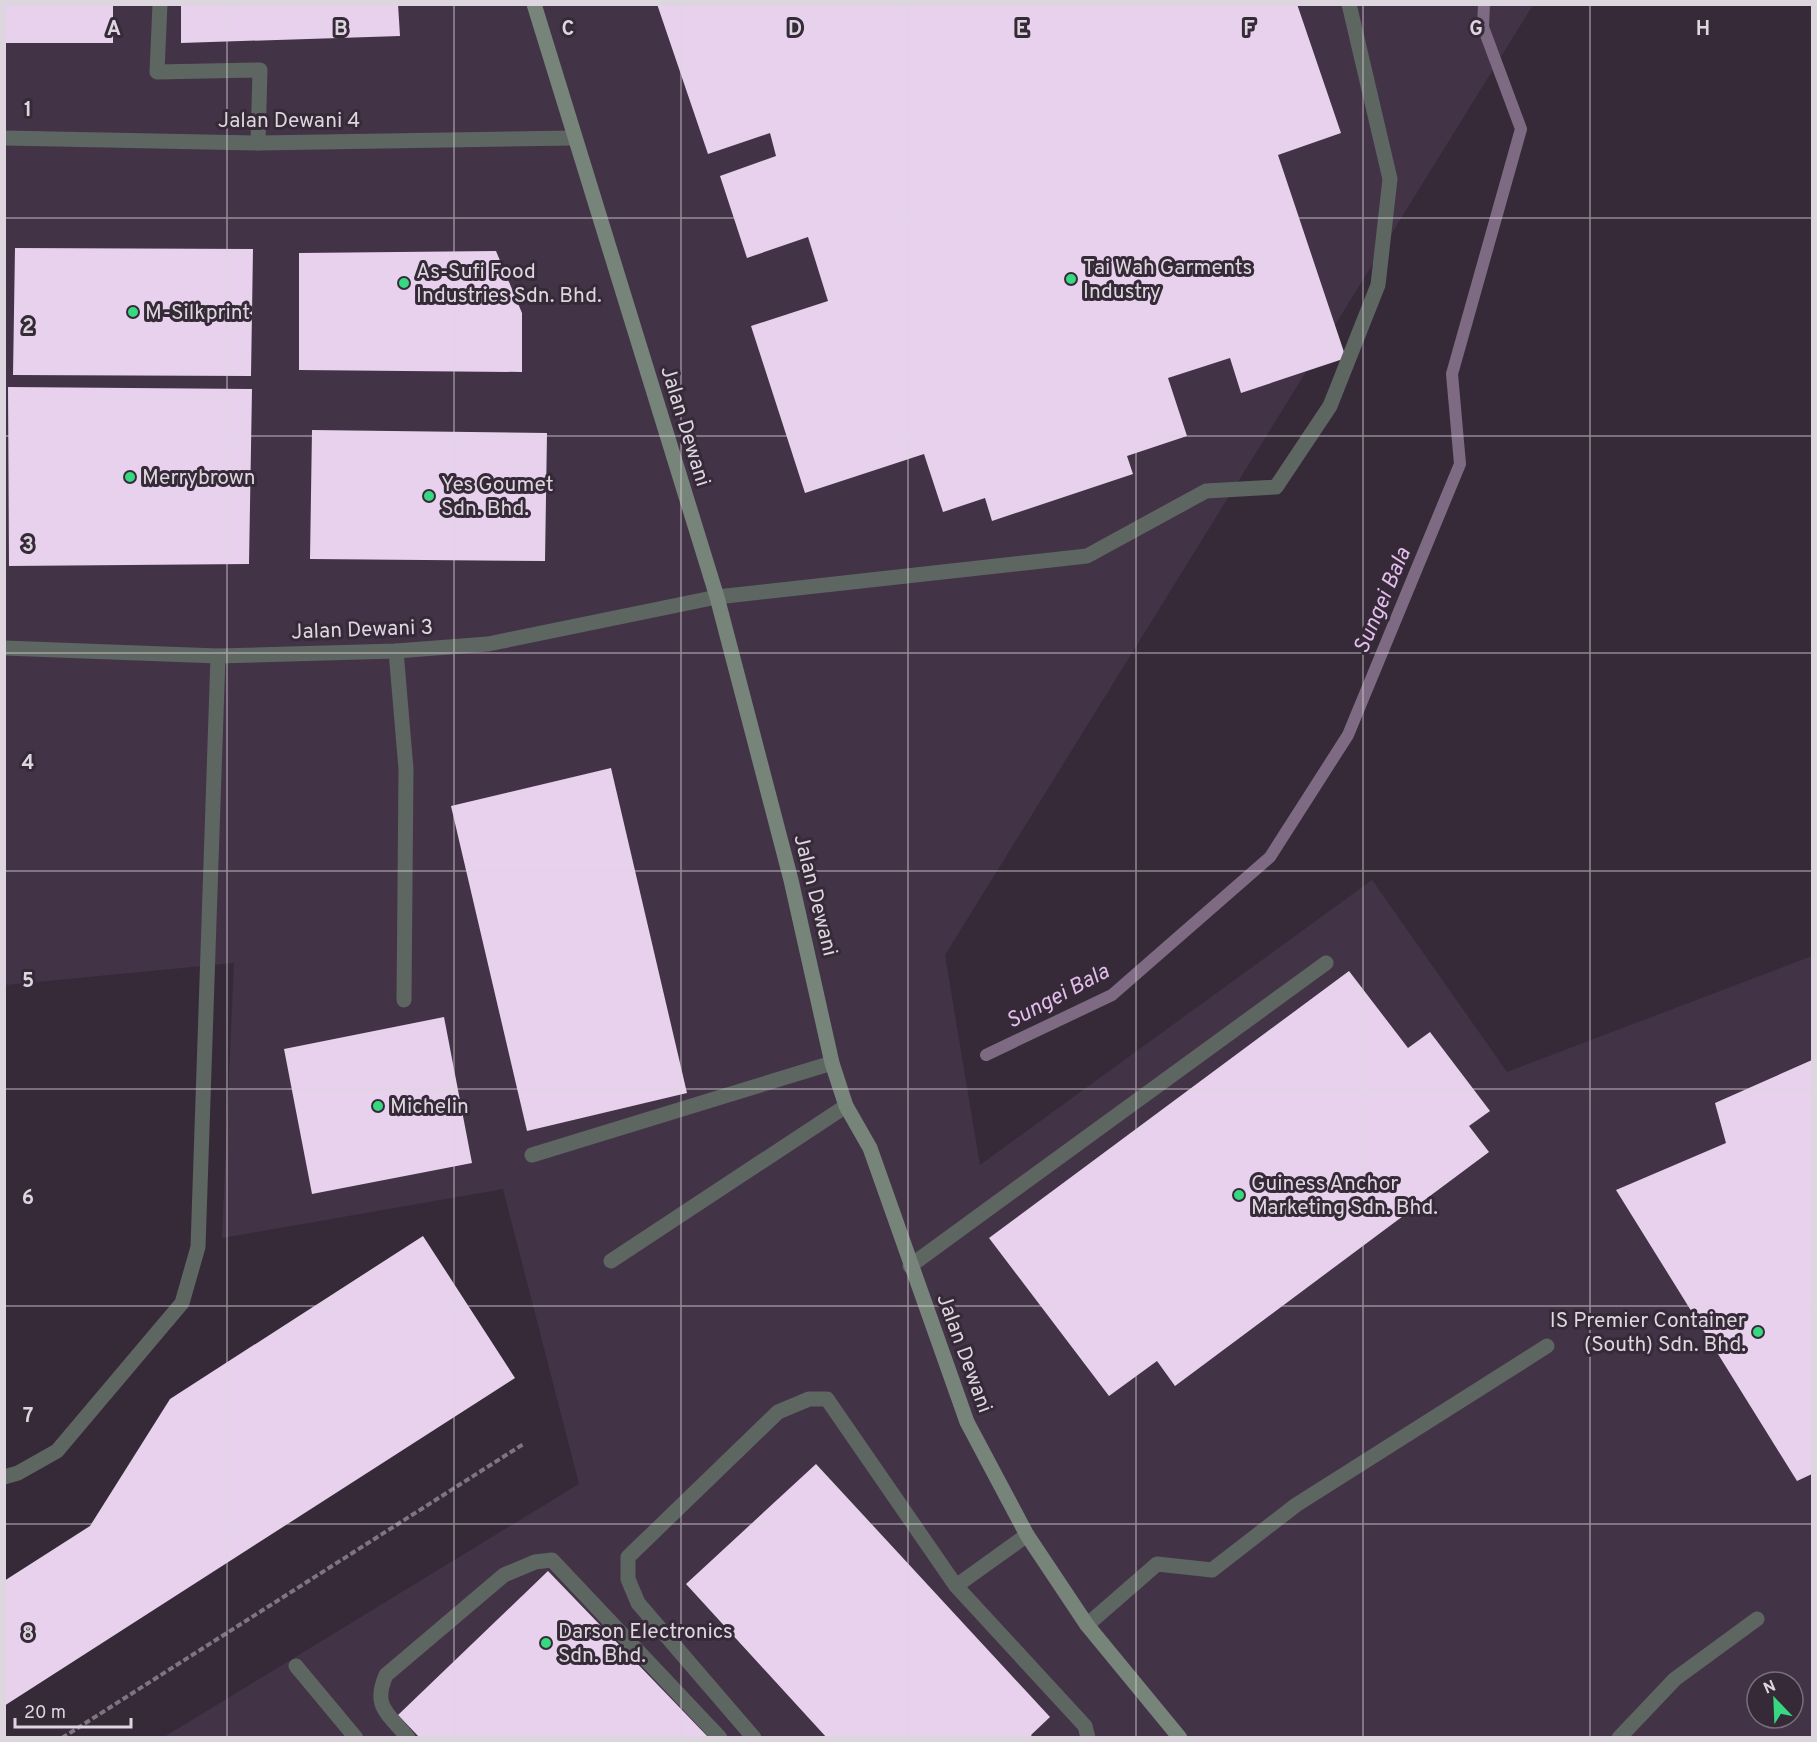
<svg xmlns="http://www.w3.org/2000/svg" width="1817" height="1742" viewBox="0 0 1817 1742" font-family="Overpass,sans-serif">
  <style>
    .built { fill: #433347; fill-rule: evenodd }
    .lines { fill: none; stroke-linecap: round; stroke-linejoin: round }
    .stream { stroke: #7e6b83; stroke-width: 12 }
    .building { fill: #e7d1ed }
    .path { stroke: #7f7582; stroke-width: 4; stroke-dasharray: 6 3; stroke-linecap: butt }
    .lane { stroke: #5d6660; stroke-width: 15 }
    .street { stroke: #5d6660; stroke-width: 15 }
    .secondary { stroke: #77847a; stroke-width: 15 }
    .grid { fill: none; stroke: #ddd6df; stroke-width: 1.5; stroke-opacity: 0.55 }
    .poi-dot { fill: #36d880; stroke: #362a39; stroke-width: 2 }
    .labels { text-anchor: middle; stroke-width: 6; stroke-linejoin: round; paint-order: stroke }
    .street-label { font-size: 21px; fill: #ddd6df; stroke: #362a39 }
    .poi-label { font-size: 21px; fill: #ddd6df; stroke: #362a39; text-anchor: start }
    .water-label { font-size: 22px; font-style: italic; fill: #e4bfed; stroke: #362a39 }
    .grid-label { font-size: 20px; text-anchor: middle; font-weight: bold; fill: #ddd6df; stroke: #362a39; stroke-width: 6; stroke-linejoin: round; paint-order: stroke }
  </style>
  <rect width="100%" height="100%" fill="#362a39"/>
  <path class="built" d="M5,5H1533L945,955L980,1165L1372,880L1507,1072L1812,956V1737H164L579,1484L503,1189L222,1238L234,963L5,985ZM1757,1682H1793V1718H1757Z"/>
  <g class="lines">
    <path class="stream" d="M986,1055L1112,995L1270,857L1348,735L1460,464L1452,374L1521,129L1483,27L1484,4"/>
  </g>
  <path class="building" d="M4,4H113V43H4Z
    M181,4H398L400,36L181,43Z
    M657,4H1297L1341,133L1278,155L1346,358L1241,393L1230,358L1168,378L1187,436L1127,456L1133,474L992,521L985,498L943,512L924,454L805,493L751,326L828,301L808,237L747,258L720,176L776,156L770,133L708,154Z
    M15,248L253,249L251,376L13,375Z
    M496,251L522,313V372L299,370V253Z
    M8,387L252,389L249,564L9,566Z
    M312,430L547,433L545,561L310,559Z
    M611,768L687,1093L527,1131L451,806Z
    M1349,971L1408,1048L1430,1032L1490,1111L1469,1126L1489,1152L1175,1386L1157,1361L1109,1396L989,1238Z
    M444,1017L472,1163L312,1194L284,1049Z
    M1812,1060V1474L1797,1481L1616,1190L1726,1143L1715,1103Z
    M423,1236L515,1378L4,1706V1581L90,1526L170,1399Z
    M816,1464L1050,1717L1031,1735L1033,1738H827L686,1584Z
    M548,1571L709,1738H420L398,1715Z"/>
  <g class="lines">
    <path class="path" d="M62,1738L525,1443"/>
    <path class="lane" d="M160,4L157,72L260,70L258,143
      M717,597L1087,556L1206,491L1276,487L1330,406L1378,285L1390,179L1349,4
      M396,651L406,769L404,1000
      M532,1155L832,1063
      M611,1261L846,1106
      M910,1266L1326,963
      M4,1477L18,1473L57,1451L182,1303L198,1247L218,656
      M956,1586L1027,1535
      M1087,1625L1157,1564L1212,1570L1296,1505L1547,1346
      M296,1666L356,1738
      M408,1738C388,1713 372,1707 386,1675L504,1575L535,1562L552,1560L720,1738
      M754,1738L638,1603L628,1579V1557L778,1412L809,1399H827L956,1586L1085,1726L1088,1738"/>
    <path class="street" d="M4,138L258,143L574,138
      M4,648L218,656L396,651L488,644L717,597
      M1619,1738L1675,1679L1757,1619"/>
    <path class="secondary" d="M534,4L717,597L791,880L832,1063L846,1106L870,1148L967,1422L1027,1535L1087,1625L1180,1738"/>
  </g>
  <path class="grid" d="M227,4V1738M454,4V1738M681,4V1738M908,4V1738M1136,4V1738M1363,4V1738M1590,4V1738M4,218H1812M4,436H1812M4,653H1812M4,871H1812M4,1089H1812M4,1306H1812M4,1524H1812"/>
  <g class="poi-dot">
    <circle cx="1071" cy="279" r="6"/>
    <circle cx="404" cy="283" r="6"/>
    <circle cx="133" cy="312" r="6"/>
    <circle cx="130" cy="477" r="6"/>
    <circle cx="429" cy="496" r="6"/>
    <circle cx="378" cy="1106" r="6"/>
    <circle cx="1239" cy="1195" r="6"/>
    <circle cx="1758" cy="1332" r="6"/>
    <circle cx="546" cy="1643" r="6"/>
  </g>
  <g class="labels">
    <g class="street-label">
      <text x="289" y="127">Jalan Dewani 4</text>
      <text transform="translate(686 426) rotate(73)" y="7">Jalan Dewani</text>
      <text transform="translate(362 629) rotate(-2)" y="7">Jalan Dewani 3</text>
      <text transform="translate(816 895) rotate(76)" y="7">Jalan Dewani</text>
      <text transform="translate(965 1353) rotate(70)" y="7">Jalan Dewani</text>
    </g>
    <g class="poi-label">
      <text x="1083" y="274">Tai Wah Garments<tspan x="1083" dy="24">Industry</tspan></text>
      <text x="416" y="278">As-Sufi Food<tspan x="416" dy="24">Industries Sdn. Bhd.</tspan></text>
      <text x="145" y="319">M-Silkprint</text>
      <text x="142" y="484">Merrybrown</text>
      <text x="441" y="491">Yes Goumet<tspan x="441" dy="24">Sdn. Bhd.</tspan></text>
      <text x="390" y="1113">Michelin</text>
      <text x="1251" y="1190">Guiness Anchor<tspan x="1251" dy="24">Marketing Sdn. Bhd.</tspan></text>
      <text x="1746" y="1327" text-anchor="end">IS Premier Container<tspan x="1746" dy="24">(South) Sdn. Bhd.</tspan></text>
      <text x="558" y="1638">Darson Electronics<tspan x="558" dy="24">Sdn. Bhd.</tspan></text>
    </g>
    <g class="water-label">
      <text transform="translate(1381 600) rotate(-67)" y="8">Sungei Bala</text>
      <text transform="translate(1057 995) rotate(-28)" y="8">Sungei Bala</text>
    </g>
  </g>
  <g class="grid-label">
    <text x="114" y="35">A</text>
    <text x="341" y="35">B</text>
    <text x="568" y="35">C</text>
    <text x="795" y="35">D</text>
    <text x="1022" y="35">E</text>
    <text x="1249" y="35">F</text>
    <text x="1476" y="35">G</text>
    <text x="1703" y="35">H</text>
    <text x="28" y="116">1</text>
    <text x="28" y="333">2</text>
    <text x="28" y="551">3</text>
    <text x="28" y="769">4</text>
    <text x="28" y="987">5</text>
    <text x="28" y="1204">6</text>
    <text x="28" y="1422">7</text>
    <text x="28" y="1640">8</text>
  </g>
  <rect width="1817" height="1742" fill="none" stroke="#ddd6df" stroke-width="12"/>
  <g transform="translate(1775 1700) rotate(337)"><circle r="28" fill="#362a39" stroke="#796f7b" stroke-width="1.5"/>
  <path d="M0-4.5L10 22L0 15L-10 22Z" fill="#36d880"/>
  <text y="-9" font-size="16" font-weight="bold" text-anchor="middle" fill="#ddd6df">N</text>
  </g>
  <path d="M15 1718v9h116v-9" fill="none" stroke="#ddd6df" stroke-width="3"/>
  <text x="24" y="1718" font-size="18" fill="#ddd6df" stroke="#362a39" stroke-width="4.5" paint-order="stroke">20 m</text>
</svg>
